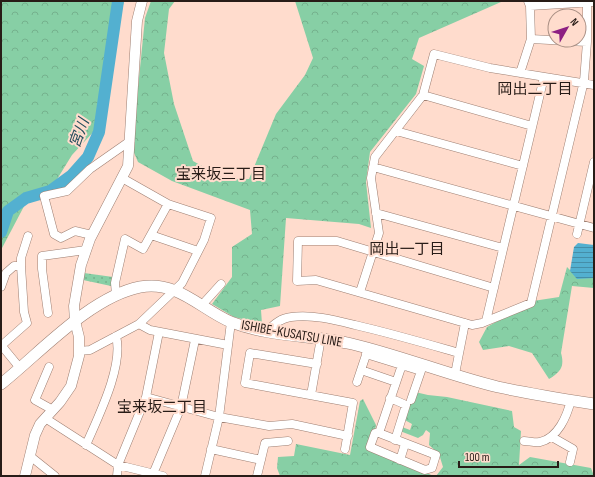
<svg xmlns="http://www.w3.org/2000/svg" width="595" height="477" viewBox="0 0 595 477" font-family="'Sofia Sans Condensed','Noto Sans JP',sans-serif">
  <style>
    .green { fill: url(#green-dots) }
    .forest { fill: url(#forest-crowns) }
    .water { fill: url(#water-rules) }
    .lines { fill: none; stroke-linecap: round; stroke-linejoin: round }
    .river { stroke: #53b0d0; stroke-width: 12 }
    .minor-casing { stroke: #9e7f72; stroke-width: 9 }
    .tertiary-casing { stroke: #9e7f72; stroke-width: 11 }
    .secondary-casing { stroke: #9e7f72; stroke-width: 12 }
    .minor { stroke: #fff; stroke-width: 8 }
    .tertiary { stroke: #fff; stroke-width: 10 }
    .secondary { stroke: #fff; stroke-width: 11 }
    .labels { text-anchor: middle; stroke-width: 4; stroke-linejoin: round; paint-order: stroke }
    .street-label { font-size: 14px; fill: #281c17; stroke: #ffdccd }
    .neighbourhood-label { font-size: 15px; fill: #281c17; stroke: #ffdccd }
    .water-label { font-size: 15px; font-style: italic; fill: #244d5c; stroke: #ffdccd }
  </style>
  <defs>
    <pattern id="green-dots" width="8" height="8" patternUnits="userSpaceOnUse"><rect width="8" height="8" fill="#87cfa5"/><path d="M2 2h.1M6 6h.1" fill="none" stroke="#75b18d" stroke-width="1.8" stroke-linecap="round"/></pattern>
    <pattern id="forest-crowns" width="20" height="18" patternUnits="userSpaceOnUse"><rect width="20" height="18" fill="#87cfa5"/><path d="M2 6a3 3 0 1 1 6 0M12 15a3 3 0 1 1 6 0" fill="none" stroke="#75b18d"/></pattern>
    <pattern id="water-rules" width="6" height="5" patternUnits="userSpaceOnUse"><rect width="6" height="5" fill="#53b0d0"/><path d="M0 2.5h6" fill="none" stroke="#458ea8"/></pattern>
  </defs>
  <rect width="100%" height="100%" fill="#ffdccd"/>
  <path class="green" d="M84,273L113,277L111,286L83,280Z"/>
  <path class="forest" d="M1,1H124L97,128L72,155L51,189L31,193L1,250Z
    M151,1H175L169,9L164,53L174,104L193,161L225,179H249L276,114L305,75L313,58L295,1H508L501,2L419,38L412,59L424,66L416,94L370,152L366,182L371,228L359,224L286,218L280,306L261,310L262,324L234,317L212,304L232,277V247L252,234L250,210L172,181L138,162L132,148L145,18Z
    M567,267L573,273L594,276V288L572,286L561,353C565,367 560,372 549,379L532,353L509,346L483,350L479,342L487,327L533,301L559,297Z
    M415,392L428,395L447,397L512,411L514,427L521,431L519,465L530,457L591,468L594,476H436L443,467L439,454L429,445L430,433L426,430L423,435L418,438L400,431L402,427L410,430L412,424L403,419Z
    M363,399L376,425L371,451L434,476H280L277,468L278,457L294,456L296,444L350,455L360,401Z"/>
  <path class="water" d="M578,243L594,245V278L577,279L570,271L574,247Z"/>
  <g class="lines">
    <path class="river" d="M1,232L8,211L26,198L50,191L72,175L88,157L99,132L118,1"/>
    <defs>
      <path id="minor" d="M528,1L530,6L594,2
        M531,39L587,42
        M520,73L531,39L530,6
        M423,95L532,126
        M396,131L523,166
        M373,167L594,228
        M376,213L503,248
        M577,234L594,162
        M92,235L75,231L61,238L54,234L44,196L67,191L90,169L130,141
        M151,235L198,251
        M1,287L6,273L14,266H21V258L28,236
        M494,288L337,241H298L297,281L316,280L472,325L482,323L531,303L584,81L587,42V1
        M360,292L379,233L371,178L375,157L423,95L434,54L490,68L594,85
        M116,295L115,283L125,239L143,249L168,204
        M202,305L221,284
        M48,313L42,269V256L86,250
        M486,321L544,77
        M139,324L150,330L228,345
        M267,331C274,324 281,318 291,317C312,314 335,320 355,325C390,333 424,343 459,353
        M1,345L20,368
        M1,346L27,323L24,312L21,266
        M79,351L90,350L139,324L182,283L204,240L211,218L168,204L122,178
        M366,354L421,371L411,400
        M317,364L250,353L245,383L353,403L345,449
        M49,367L35,400L53,410
        M361,370L396,382
        M455,374L465,323
        M357,382L368,349
        M311,395L321,338
        M146,397L219,417L269,426L292,424L348,436
        M390,398L406,405L395,440
        M45,418L118,465L163,476
        M379,433H375L370,447L425,470L432,468L436,455L379,433L404,359
        M552,437L573,449L570,462
        M524,441C529,441 535,443 540,442C558,438 567,416 571,400
        M86,445C98,417 124,366 116,336
        M211,449L261,460
        M30,456L55,476
        M400,460L405,444
        M153,474L181,407L195,340
        M117,476L118,465L146,397L159,332
        M205,476L219,417L231,322
        M257,476L265,443L288,441"/>
      <path id="tertiary" d="M25,476L35,435L40,424L60,402L71,386L79,356V337L75,321L74,306L81,265L90,239L128,166L137,21L142,1"/>
      <path id="secondary" d="M1,384C40,353 90,297 140,287C178,280 200,309 231,322C269,337 313,335 352,344C402,356 449,375 498,387C530,394 562,399 594,404"/>
    </defs>
    <use href="#minor" class="minor-casing"/>
    <use href="#tertiary" class="tertiary-casing"/>
    <use href="#secondary" class="secondary-casing"/>
    <use href="#minor" class="minor"/>
    <use href="#tertiary" class="tertiary"/>
    <use href="#secondary" class="secondary"/>
  </g>
  <g class="labels">
    <g class="street-label">
      <text transform="translate(292 333) rotate(10)" y="5">ISHIBE-KUSATSU LINE</text>
    </g>
    <g class="neighbourhood-label">
      <text x="535" y="94">岡出二丁目</text>
      <text x="221" y="179">宝来坂三丁目</text>
      <text x="407" y="254">岡出一丁目</text>
      <text x="162" y="412">宝来坂二丁目</text>
    </g>
    <g class="water-label">
      <text transform="translate(79 133) rotate(-70)" y="5">宮川</text>
    </g>
  </g>
  <rect width="595" height="477" fill="none" stroke="#281c17" stroke-width="4"/>
  <g transform="translate(567 28) rotate(51)"><circle r="19" fill="#ffdccd" stroke="#a98f84"/>
  <path d="M0-3L7 15L0 10L-7 15Z" fill="#8d1f82"/>
  <text y="-6" font-size="11" font-weight="bold" text-anchor="middle" fill="#281c17">N</text>
  </g>
  <path d="M459 461v6h99v-6" fill="none" stroke="#281c17" stroke-width="2"/>
  <text x="465" y="461" font-size="12" fill="#281c17" stroke="#ffdccd" stroke-width="3" paint-order="stroke">100 m</text>
</svg>
